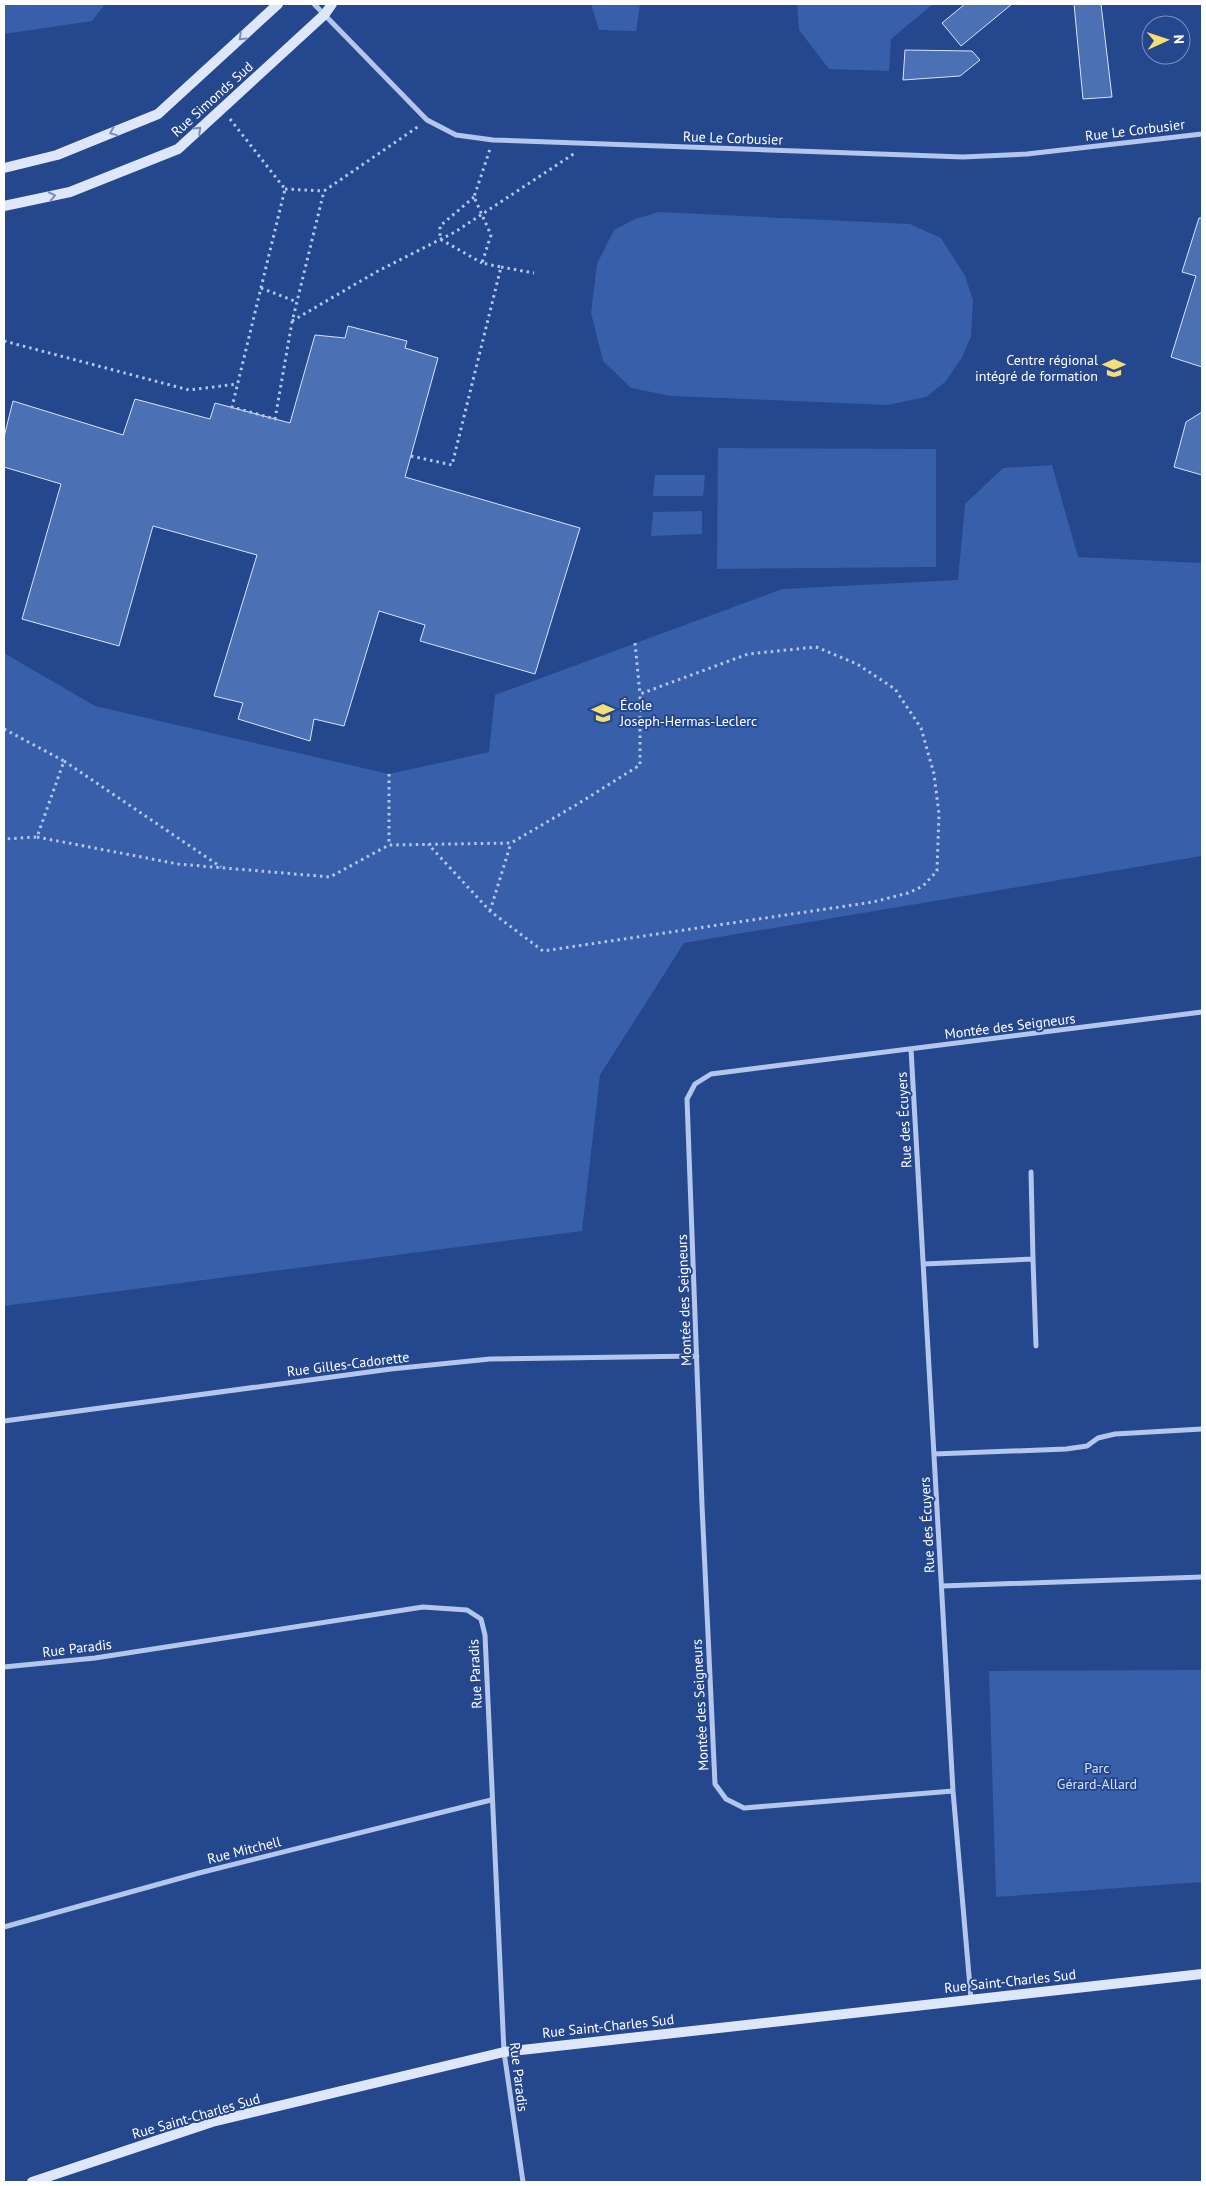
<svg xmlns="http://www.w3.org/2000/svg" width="1206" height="2186" viewBox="0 0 1206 2186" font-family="'PT Sans',sans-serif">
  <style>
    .green { fill: #385faa }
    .building { fill: #4c70b4; stroke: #d8e3f8 }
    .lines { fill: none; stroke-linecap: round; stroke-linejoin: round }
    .path { stroke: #b3c6eb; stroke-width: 3; stroke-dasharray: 2.5 4; stroke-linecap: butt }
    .street { stroke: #b3c6eb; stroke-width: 5 }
    .secondary { stroke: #dee7f9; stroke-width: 10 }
    .oneway { stroke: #788fbe }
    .labels { text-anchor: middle; stroke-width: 4; stroke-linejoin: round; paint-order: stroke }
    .street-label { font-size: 14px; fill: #fff; stroke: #24478d }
    .poi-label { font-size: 14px; fill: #fff; stroke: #24478d; text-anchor: end }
    .park-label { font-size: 14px; fill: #d8e3f8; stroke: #24478d }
  </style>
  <rect width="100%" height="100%" fill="#24478d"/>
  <path class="green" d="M4,4H105L92,21L4,34Z
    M591,4H640L636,31L599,30Z
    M797,4H933L891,39L889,71L829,69L799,30Z
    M659,212L910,224L941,238L965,276L973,300L971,337L961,359L945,382L926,397L888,405L671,396L631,388L603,361L591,313L597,264L614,230L635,219Z
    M718,448L936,449V567L717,569Z
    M1052,465L1078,557L1202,563V856L684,943L600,1075L582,1231L4,1306V653L95,706L389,774L489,752L495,695L782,589L958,580L965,504L1003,468Z
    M655,475H705L703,496H653Z
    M702,511V534L651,536L653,512Z
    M1202,1670V1882L996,1897L989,1671Z"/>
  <path class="building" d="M965,4H1012L961,46L942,23Z
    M1074,4H1101L1112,97L1083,99Z
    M905,50L972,51L980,60L960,76L903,80Z
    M1199,218H1202V367L1171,357L1196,276L1182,272Z
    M348,326L407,341L405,348L438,358L405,477L580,528L535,674L420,641L425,625L379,611L344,726L314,719L310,741L238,719L243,703L214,696L257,555L153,526L119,646L22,619L61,484L4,467V437L13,401L123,435L135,399L210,419L215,403L290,423L315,335L345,338Z
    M1202,412V475L1174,467L1186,422Z"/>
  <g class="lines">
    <path class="path" d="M230,119L285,189L232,407L275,419L292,322L324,191L419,126
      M285,189L324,191
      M474,197L440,226V239L482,263
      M501,267L534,273
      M261,288L297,302
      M292,321L378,271L455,232L575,153
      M4,341L189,390L238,384
      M411,456L452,465L501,267L482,263L491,235L474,197L490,149
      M635,643L640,694
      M4,729L64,761L37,837L4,839
      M64,761L221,867
      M389,774V845
      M37,837L178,864L330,877L389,845L511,843L576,805L640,765V694L748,654L816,647L857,664L895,689L921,728L934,774L939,814L937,871L923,886L908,893L873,902L543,951L490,911L428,844
      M490,911L511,843"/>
    <path class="street" d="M314,4L427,120L456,135L493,140L963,157L1027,154L1202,134
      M911,1049L953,1791L971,1999
      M1033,1259L1036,1346
      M924,1264L1033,1259L1031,1172
      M4,1421L391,1369L490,1359L697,1356
      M934,1454L1066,1449L1087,1446L1098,1438L1115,1434L1202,1429
      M942,1586L1202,1577
      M4,1667L95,1658L423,1607L467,1610L481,1619L485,1635L504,2052L523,2182
      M953,1791L744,1808L726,1799L715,1784L702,1505L687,1099L695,1084L711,1074L1202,1012
      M4,1927L199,1873L491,1800"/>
    <path class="secondary" d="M4,168L57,155L158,114L278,4
      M4,206L70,192L178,149L325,14L332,4
      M32,2182L212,2122L504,2052L1202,1974"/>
  </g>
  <defs><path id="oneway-chevron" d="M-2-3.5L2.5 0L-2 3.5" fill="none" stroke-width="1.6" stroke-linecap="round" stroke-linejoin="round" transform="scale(1.25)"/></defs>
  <g class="oneway">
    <use href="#oneway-chevron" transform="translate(242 37) rotate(137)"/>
    <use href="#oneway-chevron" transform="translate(198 130) rotate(-43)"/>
    <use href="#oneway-chevron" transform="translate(113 132) rotate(158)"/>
    <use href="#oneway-chevron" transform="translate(52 196) rotate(-12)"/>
  </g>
  <defs>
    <symbol id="school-bare" viewBox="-9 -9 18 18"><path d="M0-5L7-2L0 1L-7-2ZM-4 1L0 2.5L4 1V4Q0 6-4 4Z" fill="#f6de76" stroke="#24478d" stroke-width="2.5" paint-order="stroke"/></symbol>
  </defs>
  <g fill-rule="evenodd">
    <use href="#school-bare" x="1098" y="352" width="32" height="32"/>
    <use href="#school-bare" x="587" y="697" width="32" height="32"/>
  </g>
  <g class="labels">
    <g class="street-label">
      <text transform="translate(212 99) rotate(-42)" y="5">Rue Simonds Sud</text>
      <text transform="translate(1135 130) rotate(-7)" y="5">Rue Le Corbusier</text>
      <text transform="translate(733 138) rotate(2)" y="5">Rue Le Corbusier</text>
      <text transform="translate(1010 1026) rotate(-7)" y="5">Montée des Seigneurs</text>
      <text transform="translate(904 1120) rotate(-93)" y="5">Rue des Écuyers</text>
      <text transform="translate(684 1300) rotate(-92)" y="5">Montée des Seigneurs</text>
      <text transform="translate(348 1364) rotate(-7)" y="5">Rue Gilles-Cadorette</text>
      <text transform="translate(927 1525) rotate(-93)" y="5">Rue des Écuyers</text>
      <text transform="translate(77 1648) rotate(-7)" y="5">Rue Paradis</text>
      <text transform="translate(475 1674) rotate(-93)" y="5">Rue Paradis</text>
      <text transform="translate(700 1705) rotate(-93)" y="5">Montée des Seigneurs</text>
      <text transform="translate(244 1850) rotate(-14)" y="5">Rue Mitchell</text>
      <text transform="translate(1010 1981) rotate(-6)" y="5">Rue Saint-Charles Sud</text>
      <text transform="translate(608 2026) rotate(-6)" y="5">Rue Saint-Charles Sud</text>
      <text transform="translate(519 2077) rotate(83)" y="5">Rue Paradis</text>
      <text transform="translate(196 2116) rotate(-16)" y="5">Rue Saint-Charles Sud</text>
    </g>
    <g class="poi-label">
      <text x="1098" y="365">Centre régional<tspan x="1098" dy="16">intégré de formation</tspan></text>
      <text x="620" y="710" text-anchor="start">École<tspan x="620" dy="16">Joseph-Hermas-Leclerc</tspan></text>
    </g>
    <g class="park-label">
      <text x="1097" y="1773">Parc<tspan x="1097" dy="16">Gérard-Allard</tspan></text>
    </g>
  </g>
  <rect width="1206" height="2186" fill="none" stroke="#ffffff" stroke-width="10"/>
  <g transform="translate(1166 40) rotate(87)"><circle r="24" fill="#24478d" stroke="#7c91bb"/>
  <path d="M0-4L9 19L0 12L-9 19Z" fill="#f6de76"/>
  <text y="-8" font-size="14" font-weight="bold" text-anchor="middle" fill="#ffffff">N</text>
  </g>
</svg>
